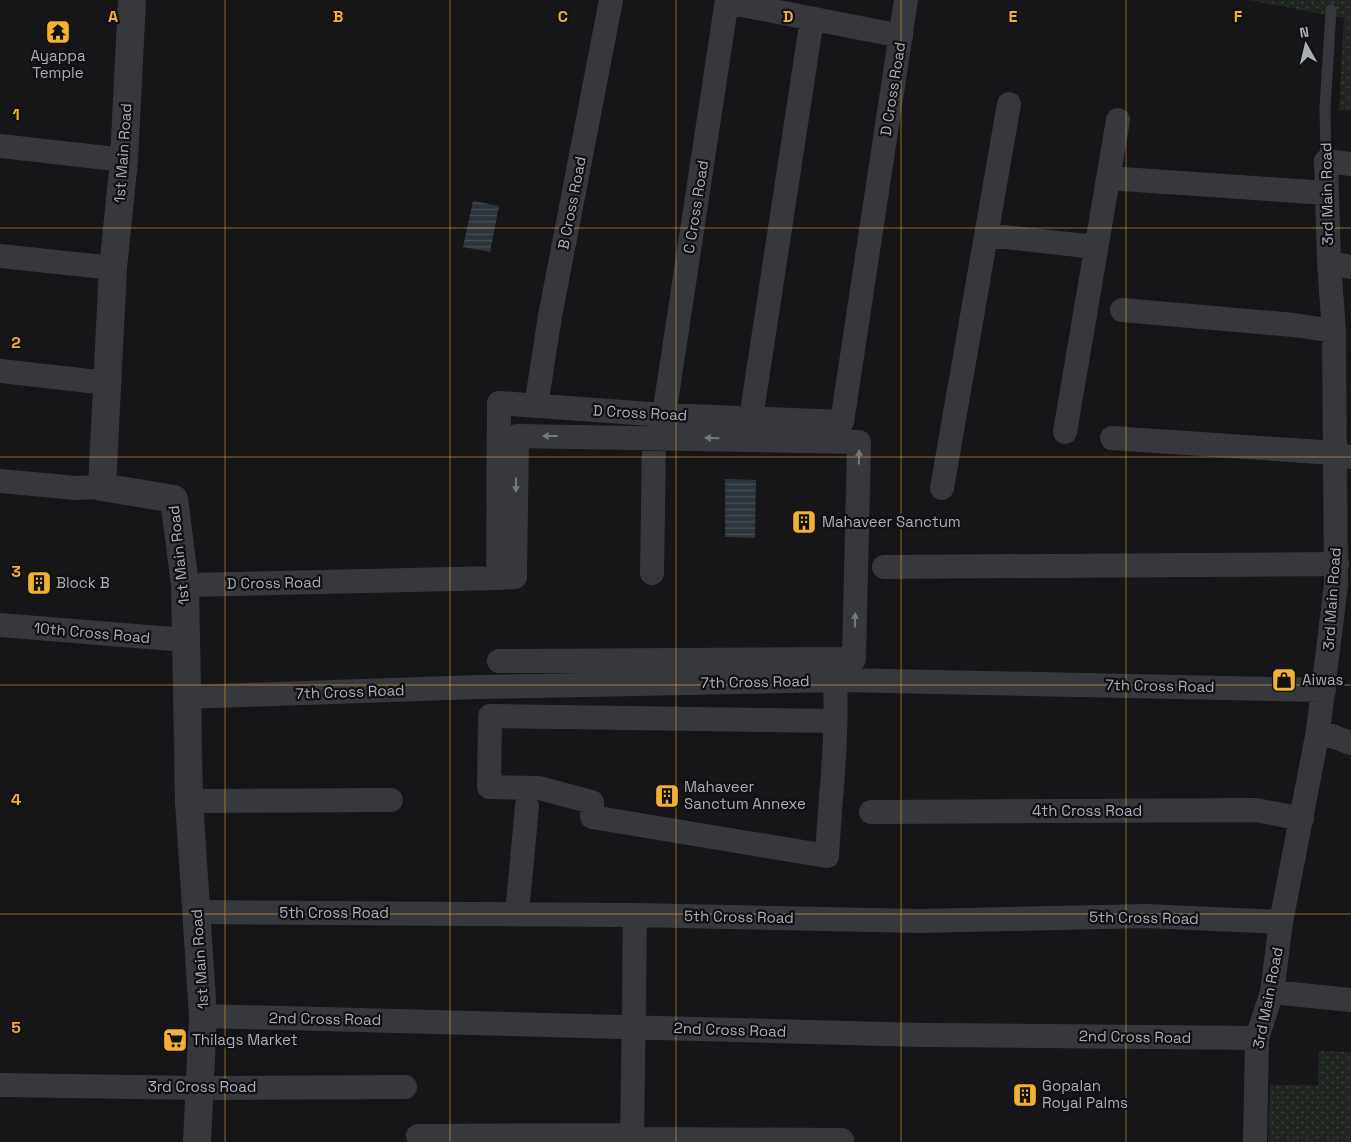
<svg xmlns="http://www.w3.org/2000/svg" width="1351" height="1142" viewBox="0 0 1351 1142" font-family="'Space Grotesk',sans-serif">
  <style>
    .grass { fill: url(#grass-dots) }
    .water { fill: url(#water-rules) }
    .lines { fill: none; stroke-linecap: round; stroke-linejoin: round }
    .service { stroke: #37383d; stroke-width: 11 }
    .minor { stroke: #37383d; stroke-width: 24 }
    .tertiary { stroke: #37383d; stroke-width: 28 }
    .oneway { fill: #757881 }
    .grid { fill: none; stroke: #f2b134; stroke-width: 1; stroke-opacity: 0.55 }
    .labels { text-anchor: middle; stroke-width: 4.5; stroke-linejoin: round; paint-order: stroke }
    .poi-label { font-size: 15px; fill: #a8adb8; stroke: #111113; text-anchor: start }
    .street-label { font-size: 15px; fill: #a8adb8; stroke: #111113 }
    .grid-label { font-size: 16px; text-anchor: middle; font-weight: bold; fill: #f2b134; stroke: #111113; stroke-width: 4.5; stroke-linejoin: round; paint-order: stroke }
  </style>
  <defs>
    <pattern id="grass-dots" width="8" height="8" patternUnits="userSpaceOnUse" patternTransform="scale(1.25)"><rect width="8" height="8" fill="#1e261f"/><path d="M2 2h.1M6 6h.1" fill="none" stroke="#3c433d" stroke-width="1.8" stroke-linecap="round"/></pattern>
    <pattern id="water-rules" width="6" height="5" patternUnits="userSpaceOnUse" patternTransform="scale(1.25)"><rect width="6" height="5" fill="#2c353c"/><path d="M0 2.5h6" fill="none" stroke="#485056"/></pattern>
  </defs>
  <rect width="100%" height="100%" fill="#161618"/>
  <path class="grass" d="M1249,0H1351V111L1339,110L1344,18Z
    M1319,1051L1351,1052V1142H1268L1270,1085H1318Z"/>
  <path class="water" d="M473,201L499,206L490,252L463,247Z
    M725,479L756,480L755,538L725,537Z"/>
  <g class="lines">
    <path class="service" d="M1326,161L1325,109L1331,10"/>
    <path class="minor" d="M727,2L901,36
      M0,146L124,160
      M1108,178L1326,193
      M986,235L1096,247
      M0,256L113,268
      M1329,263L1351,267
      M1122,310L1294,325L1334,331
      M0,371L107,383
      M536,406L550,316L611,0
      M664,415L727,0
      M751,418L812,19
      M1065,432L1118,120
      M1112,438L1335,453L1349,457
      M0,481L76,488L102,487
      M942,488L1009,104
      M884,567L1337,564
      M652,573L654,437
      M498,578L515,577L517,436L859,442L854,659L842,669L841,680
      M185,585L498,578L499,403L664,415L842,422L906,0
      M0,625L185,640
      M499,661L854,659
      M186,697L478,687L841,680L1324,690
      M835,721L490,716L489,787L539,788L592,802V817L827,856C830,798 838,739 835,681
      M1318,731L1351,743
      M189,801L391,800
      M871,812L1256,810L1302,819
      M197,912L635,915L920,921L1146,916L1281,922
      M517,914L527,806
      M1272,992L1351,1000
      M203,1016L924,1035L1257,1038
      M0,1085L200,1088L405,1087
      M418,1136L632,1135
      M632,1139L842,1140
      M632,1142L635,915
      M1255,1142L1257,1038L1272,992L1281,922L1318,731L1336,585L1334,331L1329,263L1326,161L1351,164"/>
    <path class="tertiary" d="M132,0L124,160L113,268L102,487L174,499L185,585L189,801L203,1016L197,1142"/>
  </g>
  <defs><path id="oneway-solid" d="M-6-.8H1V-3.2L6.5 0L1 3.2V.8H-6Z" transform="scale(1.25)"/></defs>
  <g class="oneway">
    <use href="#oneway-solid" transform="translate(550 436) rotate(-180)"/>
    <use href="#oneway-solid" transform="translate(712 438) rotate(-179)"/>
    <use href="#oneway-solid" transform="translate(859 457) rotate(-89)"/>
    <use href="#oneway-solid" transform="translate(516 485) rotate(91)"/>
    <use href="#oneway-solid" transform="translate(855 620) rotate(-89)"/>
  </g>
  <path class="grid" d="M225,0V1142M450,0V1142M676,0V1142M901,0V1142M1126,0V1142M0,228H1351M0,457H1351M0,685H1351M0,914H1351"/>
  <defs>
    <symbol id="temple-square" viewBox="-11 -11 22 22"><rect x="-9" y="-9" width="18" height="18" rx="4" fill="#f2b134" stroke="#111113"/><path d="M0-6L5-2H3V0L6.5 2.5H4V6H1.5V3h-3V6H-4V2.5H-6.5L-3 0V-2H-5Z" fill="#111"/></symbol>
    <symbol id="building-square" viewBox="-11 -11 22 22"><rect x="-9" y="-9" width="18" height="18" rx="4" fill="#f2b134" stroke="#111113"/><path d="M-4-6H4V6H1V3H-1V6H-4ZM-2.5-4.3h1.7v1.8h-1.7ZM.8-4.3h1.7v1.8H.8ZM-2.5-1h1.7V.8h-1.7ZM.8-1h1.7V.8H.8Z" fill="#111"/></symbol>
    <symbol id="shop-square" viewBox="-11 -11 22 22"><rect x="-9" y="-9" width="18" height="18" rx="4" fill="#f2b134" stroke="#111113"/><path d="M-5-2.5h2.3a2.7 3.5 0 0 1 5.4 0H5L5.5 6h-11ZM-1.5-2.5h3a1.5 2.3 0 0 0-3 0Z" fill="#111"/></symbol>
    <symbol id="supermarket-square" viewBox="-11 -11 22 22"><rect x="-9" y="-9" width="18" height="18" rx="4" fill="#f2b134" stroke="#111113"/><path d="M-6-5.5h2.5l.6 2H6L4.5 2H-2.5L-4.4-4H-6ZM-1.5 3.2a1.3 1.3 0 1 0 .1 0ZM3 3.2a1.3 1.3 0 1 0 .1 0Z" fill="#111"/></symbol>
  </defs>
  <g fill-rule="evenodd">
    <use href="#temple-square" x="44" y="18" width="28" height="28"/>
    <use href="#building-square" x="790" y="508" width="28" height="28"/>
    <use href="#building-square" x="25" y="569" width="28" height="28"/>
    <use href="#shop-square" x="1270" y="666" width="28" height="28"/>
    <use href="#building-square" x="653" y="782" width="28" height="28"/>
    <use href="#supermarket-square" x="161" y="1026" width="28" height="28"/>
    <use href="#building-square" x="1011" y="1081" width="28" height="28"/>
  </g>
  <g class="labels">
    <g class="poi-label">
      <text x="58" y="61" text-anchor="middle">Ayappa<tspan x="58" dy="17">Temple</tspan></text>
      <text x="822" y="527">Mahaveer Sanctum</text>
      <text x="56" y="588">Block B</text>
      <text x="1302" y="685">Aiwas</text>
      <text x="684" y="792">Mahaveer<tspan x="684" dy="17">Sanctum Annexe</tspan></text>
      <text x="192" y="1045">Thilags Market</text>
      <text x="1042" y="1091">Gopalan<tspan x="1042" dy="17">Royal Palms</tspan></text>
    </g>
    <g class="street-label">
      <text transform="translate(893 89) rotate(-81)" y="5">D Cross Road</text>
      <text transform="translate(123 153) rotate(-86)" y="5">1st Main Road</text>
      <text transform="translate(1327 194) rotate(-91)" y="5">3rd Main Road</text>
      <text transform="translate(572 203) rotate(-79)" y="5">B Cross Road</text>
      <text transform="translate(696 207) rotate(-81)" y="5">C Cross Road</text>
      <text transform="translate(640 413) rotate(3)" y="5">D Cross Road</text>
      <text transform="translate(179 555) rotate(-96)" y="5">1st Main Road</text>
      <text transform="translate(274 583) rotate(-1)" y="5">D Cross Road</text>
      <text transform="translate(1332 599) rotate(-86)" y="5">3rd Main Road</text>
      <text transform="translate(92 633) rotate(5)" y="5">10th Cross Road</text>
      <text transform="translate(755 682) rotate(-1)" y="5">7th Cross Road</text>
      <text transform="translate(1160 686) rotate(1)" y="5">7th Cross Road</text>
      <text transform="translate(350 692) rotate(-2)" y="5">7th Cross Road</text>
      <text x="1087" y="816">4th Cross Road</text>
      <text x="334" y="918">5th Cross Road</text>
      <text transform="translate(739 917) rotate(1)" y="5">5th Cross Road</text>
      <text transform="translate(1144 918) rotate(1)" y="5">5th Cross Road</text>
      <text transform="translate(200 959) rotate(-94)" y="5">1st Main Road</text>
      <text transform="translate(1268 998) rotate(-79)" y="5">3rd Main Road</text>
      <text transform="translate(325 1019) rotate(1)" y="5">2nd Cross Road</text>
      <text transform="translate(730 1030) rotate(2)" y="5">2nd Cross Road</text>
      <text transform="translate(1135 1037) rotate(1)" y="5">2nd Cross Road</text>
      <text x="202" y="1092">3rd Cross Road</text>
    </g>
  </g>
  <g class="grid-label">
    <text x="113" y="22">A</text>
    <text x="338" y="22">B</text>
    <text x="563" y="22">C</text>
    <text x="788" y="22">D</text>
    <text x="1013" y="22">E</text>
    <text x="1238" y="22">F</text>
    <text x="16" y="120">1</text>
    <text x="16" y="348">2</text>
    <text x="16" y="577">3</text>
    <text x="16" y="805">4</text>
    <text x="16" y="1033">5</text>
  </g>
  <g transform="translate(1306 45) rotate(352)" stroke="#111113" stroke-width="4" paint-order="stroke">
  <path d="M0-4L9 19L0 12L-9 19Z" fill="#a8adb8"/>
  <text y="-8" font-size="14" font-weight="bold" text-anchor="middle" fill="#a8adb8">N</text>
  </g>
</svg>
